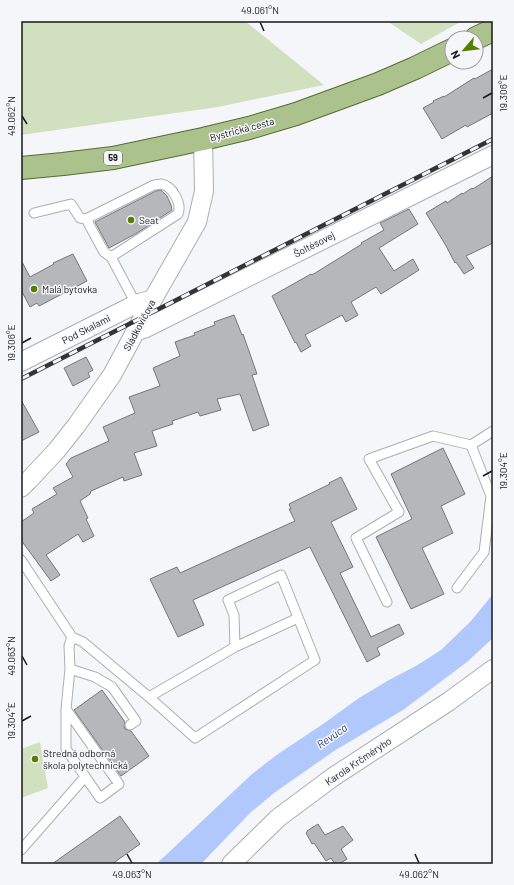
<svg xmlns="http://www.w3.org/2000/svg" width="514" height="885" viewBox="0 0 514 885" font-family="Barlow,sans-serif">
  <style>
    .green { fill: #d1e1c0 }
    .water { fill: #b0c8fb }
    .building { fill: #b6b7ba; stroke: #76777a }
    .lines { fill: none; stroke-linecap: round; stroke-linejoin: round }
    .service-casing { stroke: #acaeb1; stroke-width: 11 }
    .minor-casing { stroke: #acaeb1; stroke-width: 20 }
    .primary-casing { stroke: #546d33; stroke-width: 24 }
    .service { stroke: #fff; stroke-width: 9 }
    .minor { stroke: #fff; stroke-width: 18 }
    .primary { stroke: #acc28c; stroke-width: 22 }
    .rail-casing { stroke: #333435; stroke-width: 4.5 }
    .rail { stroke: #f4f6f9; stroke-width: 3; stroke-dasharray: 9; stroke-linecap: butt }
    .ticks { fill: none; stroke: #18191a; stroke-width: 1.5 }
    .poi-dot { fill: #567e00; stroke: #f4f6f9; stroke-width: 1.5 }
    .labels { text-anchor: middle; stroke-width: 3; stroke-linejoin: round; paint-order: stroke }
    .shield { fill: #f4f6f9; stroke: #5a5b5d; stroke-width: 1 }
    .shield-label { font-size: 9px; font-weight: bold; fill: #18191a }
    .street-label { font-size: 10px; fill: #18191a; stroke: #f4f6f9 }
    .poi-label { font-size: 10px; fill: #18191a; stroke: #f4f6f9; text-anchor: start }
    .water-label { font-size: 11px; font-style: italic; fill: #273f7c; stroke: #f4f6f9 }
    .neatline { fill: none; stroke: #18191a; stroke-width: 1.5 }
    .ticks-label { font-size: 10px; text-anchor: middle; fill: #18191a }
  </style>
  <rect width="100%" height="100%" fill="#f4f6f9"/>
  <path class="green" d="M21,21H245L324,85L218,107L21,135Z
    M387,21H462L421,44Z
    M40,742L48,788L21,798V749Z"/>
  <path class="water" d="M493,594V638L467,662L403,710L334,751L274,793L250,813L201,864H156L166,855L252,774L278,754L323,724L359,698L389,680L416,666L441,650L471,621Z"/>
  <path class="building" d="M493,69V113L467,127L466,125L442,139L423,108L434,102L433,101L444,96V97L474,78L475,79Z
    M493,176V243L466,256L474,268L464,274L456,262L455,263L445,244L426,213L446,201L447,203L462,193L463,194L472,188L473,189Z
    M160,190L162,191L167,196L171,205L172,210L137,233L109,248L95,222L156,191Z
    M409,209L418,224L379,248L394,271L413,259L419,270L381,294L376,287L351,302L358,315L346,322L342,315L305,335L311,346L301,352L296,342L295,343L272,296L311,274L312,275L362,244L361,243L384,230L380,223Z
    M73,254L87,281L39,306L37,303L30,307L21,290V260L30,277L54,264L53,263Z
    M234,315L242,335L243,334L257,374L252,375L269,425L253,431L240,394L217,399L221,410L200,416L198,412L172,421L173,424L152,431L157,446L134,453L142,475L124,481L123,477L91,491L90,494L80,501L88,518L86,519L94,536L83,542L78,534L46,555L60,575L51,581L21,540V522L34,513L32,509L57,494L53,488L73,477L66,464L71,458L109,441L103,427L135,413L129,397L160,386L153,368L180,356L175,342L195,335L194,333L215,325L214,322Z
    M86,357L93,370L88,373L90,377L73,386L64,368Z
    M21,400L39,432L21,441Z
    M443,448L465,494L441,506L453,533L422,548L444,594L411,609L376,537L412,519L391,474Z
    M341,477L357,509L331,522L353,567L340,573L371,637L399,624L404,634L377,648L380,655L367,662L310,547L193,600L204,625L178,637L150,579L177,567L180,573L295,521L289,509H291L289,504L330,484L329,483Z
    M102,690L125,722L124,726L125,729L131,731L149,756L121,776L74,710Z
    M120,816L140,844L112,864H52Z
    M318,824L325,835L343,826L353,840L341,849L347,859L339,864H335L331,858L326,861L314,843L312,844L306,833L307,832V831Z"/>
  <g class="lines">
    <defs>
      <path id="service" d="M34,213L71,204L80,218L86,219
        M111,257L178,214C182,204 173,186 161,184C159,184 156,185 154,185L86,219L104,252L111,257L136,304
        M21,560L72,637L69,646L70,669L66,709V749L100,798L119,784L66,709
        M457,588L484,552L491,496L471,445
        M387,602L356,538L399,512L369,459L433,436L471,445L493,431
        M72,637L83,642L149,697L195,738L315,660L281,575L228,600L234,615L235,647L298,618
        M70,669L95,677L112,687L136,721L130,725
        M149,697L235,647
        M21,850L85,777"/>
      <path id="minor" d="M135,332L146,328L493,155
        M21,362L136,304L153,299
        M21,488L29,480L57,450L76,426L112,375L153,299L197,222L204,191L203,139
        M231,864L278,818L333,777L448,702L493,669"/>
      <path id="primary" d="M476,38L493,30
        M21,168L63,164L113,158L203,139L249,128L296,114L378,84L415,68L452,50"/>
    </defs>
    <use href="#service" class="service-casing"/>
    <use href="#minor" class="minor-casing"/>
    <use href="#primary" class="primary-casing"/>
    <use href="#service" class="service"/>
    <use href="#minor" class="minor"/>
    <use href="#primary" class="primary"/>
    <defs>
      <path id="rail" d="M21,379L493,139"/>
    </defs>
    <use href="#rail" class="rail-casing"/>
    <use href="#rail" class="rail"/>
  </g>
  <path class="ticks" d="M260,22L264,31M483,98L492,93M22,116L27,124M22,343L31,338M483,476L492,471M22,656L27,665M22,721L31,716M127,854L132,863M415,854L419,863"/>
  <g class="poi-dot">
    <circle cx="131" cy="220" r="4"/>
    <circle cx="34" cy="289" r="4"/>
    <circle cx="35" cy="759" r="4"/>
  </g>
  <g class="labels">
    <rect class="shield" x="104" y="151" width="18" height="14" rx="3"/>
    <g class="shield-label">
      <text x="113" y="161">59</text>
    </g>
    <g class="street-label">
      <text transform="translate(242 129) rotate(-15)" y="4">Bystrická cesta</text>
      <text transform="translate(314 244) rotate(-27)" y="4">Šoltésovej</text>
      <text transform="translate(139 325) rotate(-62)" y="4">Sládkovičova</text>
      <text transform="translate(86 329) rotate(-27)" y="4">Pod Skalami</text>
      <text transform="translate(358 761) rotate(-34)" y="4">Karola Krčméryho</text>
    </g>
    <g class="poi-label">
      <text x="139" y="224">Seat</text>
      <text x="42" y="293">Malá bytovka</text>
      <text x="43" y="757">Stredná odborná<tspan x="43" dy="12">škola polytechnická</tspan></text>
    </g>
    <g class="water-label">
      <text transform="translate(332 736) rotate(-35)" y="4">Revúca</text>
    </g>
  </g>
  <rect width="514" height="885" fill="none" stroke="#f4f6f9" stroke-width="44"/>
  <g transform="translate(464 50) rotate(242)"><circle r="19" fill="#f4f6f9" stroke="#9c9ea0"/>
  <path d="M0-3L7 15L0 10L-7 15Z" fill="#567e00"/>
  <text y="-6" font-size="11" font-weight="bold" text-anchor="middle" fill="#18191a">N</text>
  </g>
  <rect x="22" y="22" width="470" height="841" class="neatline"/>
  <g class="ticks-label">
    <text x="260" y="14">49.061°N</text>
    <text transform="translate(503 93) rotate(-90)" y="4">19.306°E</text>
    <text transform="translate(11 116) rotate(-90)" y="4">49.062°N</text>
    <text transform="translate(11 343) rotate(-90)" y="4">19.306°E</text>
    <text transform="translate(503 471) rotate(-90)" y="4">19.304°E</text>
    <text transform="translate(11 656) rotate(-90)" y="4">49.063°N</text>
    <text transform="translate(11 721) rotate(-90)" y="4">19.304°E</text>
    <text x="132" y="878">49.063°N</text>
    <text x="419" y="878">49.062°N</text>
  </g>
</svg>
